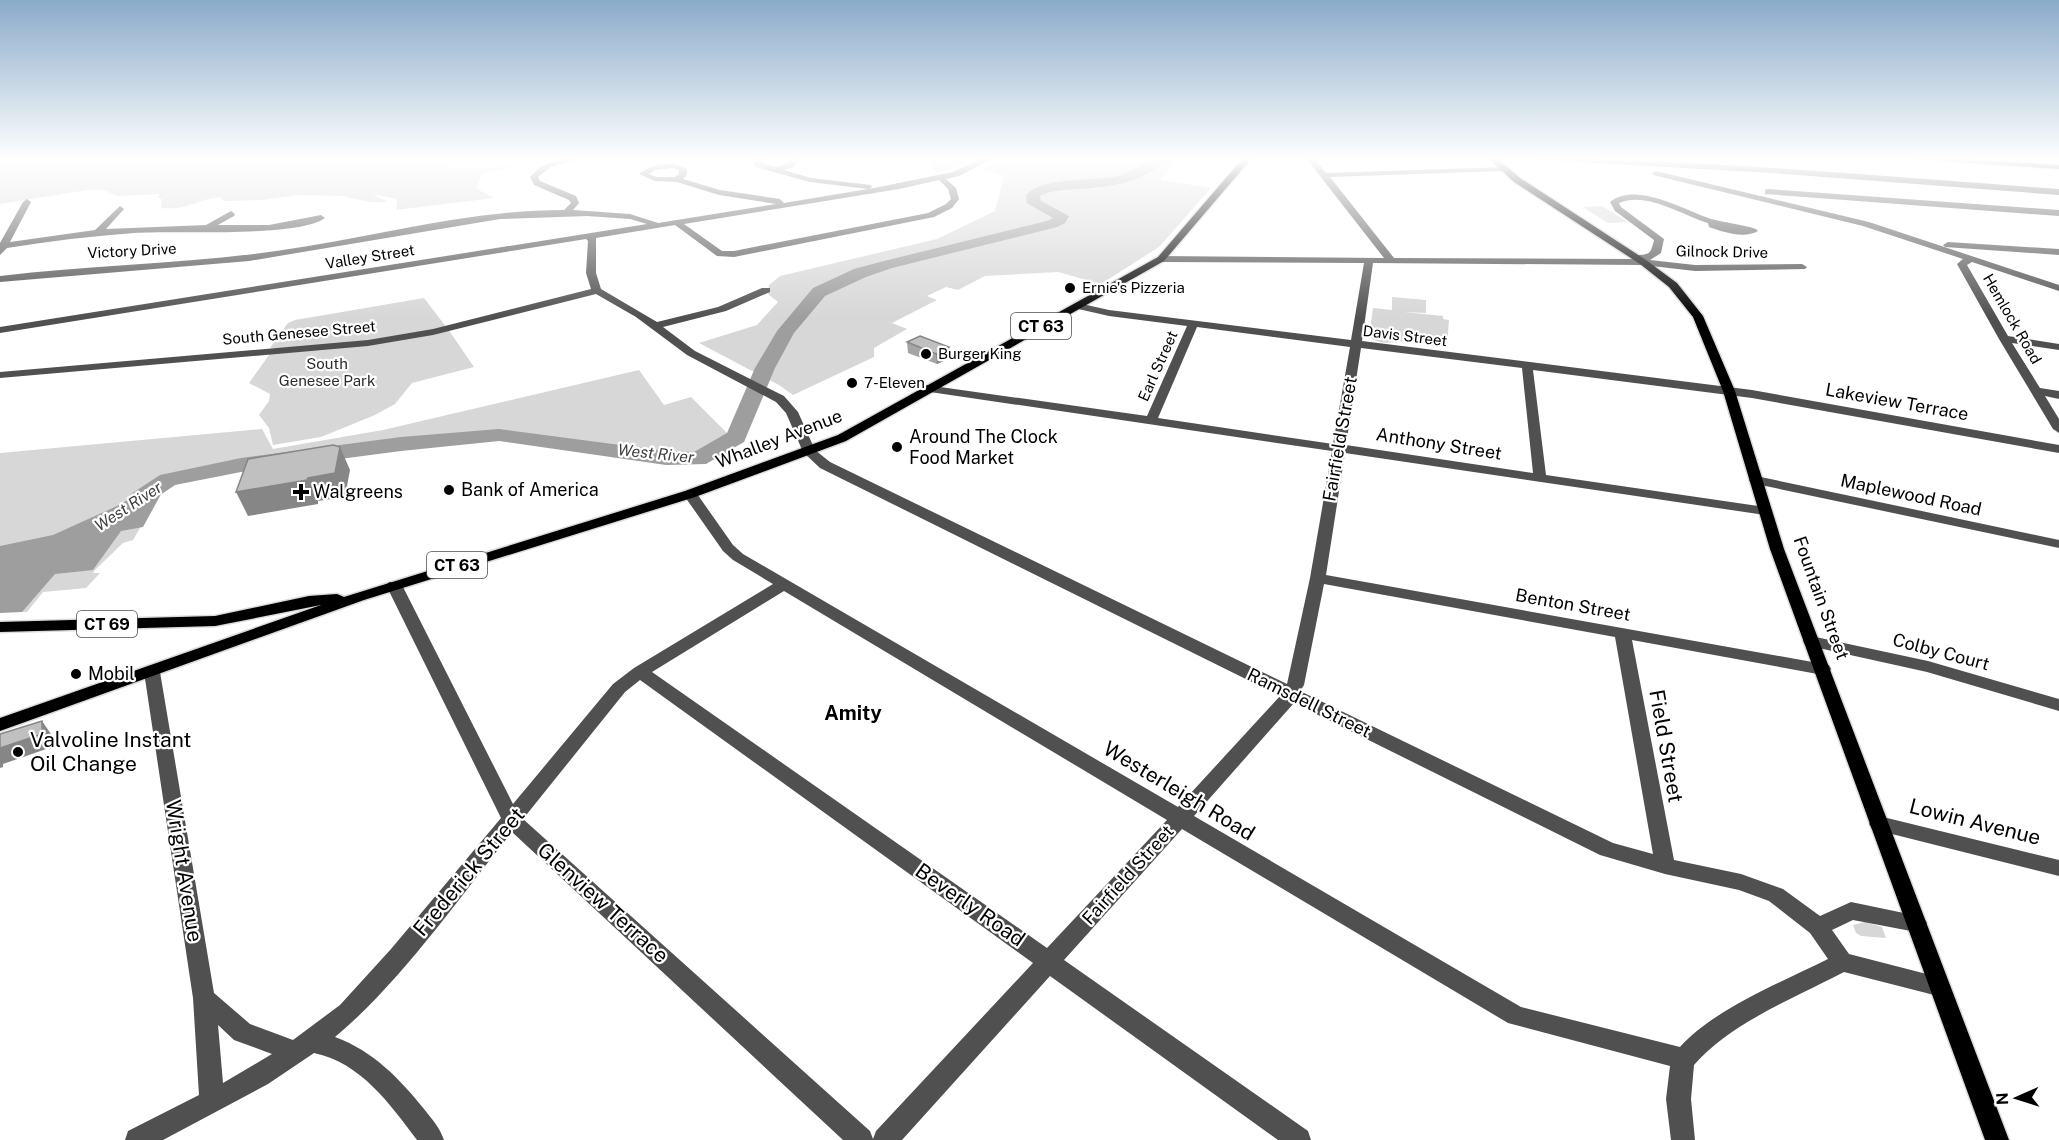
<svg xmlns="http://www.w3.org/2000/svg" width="2059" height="1140" viewBox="0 0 2059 1140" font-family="'Public Sans',sans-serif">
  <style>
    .green { fill: #d7d7d7 }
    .water { fill: #9e9e9e }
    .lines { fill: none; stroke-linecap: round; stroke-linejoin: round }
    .river { fill: #9e9e9e; fill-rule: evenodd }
    .major-casing { stroke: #dbdbdb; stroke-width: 3 }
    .minor { fill: #505050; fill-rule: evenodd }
    .major { fill: #000; fill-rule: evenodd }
    .wall { fill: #a5a5a5 }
    .shaded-wall { fill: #868686 }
    .building { fill: #c0c0c0; stroke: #868686; stroke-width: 1.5 }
    .poi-dot { fill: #000; stroke: #fff; stroke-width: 2 }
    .labels { text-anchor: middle; stroke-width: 4.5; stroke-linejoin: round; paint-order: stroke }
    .far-street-label { font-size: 15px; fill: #000; stroke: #fff }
    .far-poi-label { font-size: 15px; fill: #000; stroke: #fff; text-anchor: start }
    .far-park-label { font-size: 15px; fill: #2e2e2e; stroke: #fff }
    .shield { fill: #fff; stroke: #4c4c4c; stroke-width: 1.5 }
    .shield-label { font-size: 16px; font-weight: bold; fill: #000 }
    .far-water-label { font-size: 16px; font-style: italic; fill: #3f3f3f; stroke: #fff }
    .street-label { font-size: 18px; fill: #000; stroke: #fff }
    .poi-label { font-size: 18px; fill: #000; stroke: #fff; text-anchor: start }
    .neighbourhood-label { font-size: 20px; font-weight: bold; fill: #000; stroke: #fff }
    .near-poi-label { font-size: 21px; fill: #000; stroke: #fff; text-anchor: start }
    .near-street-label { font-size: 21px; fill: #000; stroke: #fff }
  </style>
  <rect width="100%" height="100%" fill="#fff"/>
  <path class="green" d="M0,158H460L447,165L453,169L517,166L482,174L476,188L494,198L396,210L397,199L372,194L388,202H370L342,196L299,195L261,200L223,201L221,197C198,199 186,211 161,208L162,200L158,197L160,194L117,196L104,190H87L0,204Z
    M915,158H974L976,160L938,173L930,165L933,163Z
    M1069,158H1181L1160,180L1211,188L1159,247L1101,284L1058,272L985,276L958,290L946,287L927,296L937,300L892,323L907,329L874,348V357L793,395L779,385L699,343L757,325L778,302L768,294L769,285L780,276L937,239L995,211L1004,176L980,169L996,161L1065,165Z
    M1602,206L1628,222L1608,223L1583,207Z
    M1392,297L1426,300V313L1404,312L1443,316V319L1449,320L1447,346C1434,344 1420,341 1407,341C1394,341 1380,347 1369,336L1373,308L1392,310Z
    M424,298L450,332L474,367L412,383L395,404L375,415L321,437L273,445L269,428L259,415L269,401L270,394L249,383L274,348H270L288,323L295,320Z
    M639,370L664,405L691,397L733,439L716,449L680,458L499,440L420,444L170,476L133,540L123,543L95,570L93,573H100L86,588L43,592L27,612H0V453L262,429L273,449L383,430Z
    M1865,922L1882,927L1886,938L1861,936L1856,933L1853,925Z"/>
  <path class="water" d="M171,476L143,527L121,531L93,570L55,574L22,612L0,613V546L53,535L117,506Z"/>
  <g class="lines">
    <path class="river" d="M1152,158H1167C1145,184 1108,187 1077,189C1065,190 1050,190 1040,196L1041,201L1069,216L1065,223L1057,227L892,268L866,277L825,296L794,333L775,368L744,442L706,464L666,465L499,441L401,451L241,472L175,485L147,504L139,506L131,504L127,499L131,494L160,475L241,458L401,437L499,429L666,451L694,452L727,433L755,368L777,331L813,288L854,269L880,262L1047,221L1053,218L1027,203L1026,195C1041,177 1091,181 1113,177C1128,174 1140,167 1152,158Z"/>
    <defs>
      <path id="major" d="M1243,158H1252L1164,261L846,441L695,497L364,600L0,731V718L321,605L215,626L0,632V622L215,616L309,596L337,594L344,597L685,491L838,435L1158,257Z
        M1488,158H1497L1520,178L1646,260L1677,283L1703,316L1735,391L1784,549L2009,1140H1985L1770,549L1723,391L1693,317L1669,287L1640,264L1514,182Z
        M1897,158H1950L2059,165V169Z"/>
    </defs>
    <use href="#major" class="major-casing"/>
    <path class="minor" d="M564,158H583L551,167L538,177L540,181L576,196L579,203L573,210L630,214L658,223L776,204L719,195L677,182L655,181L639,174C652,163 673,160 687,169V175L683,179L720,190L780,199L784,203L868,189L810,182L756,167L753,161L755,158H763L762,163L776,167L788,163L791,158H799L794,167L784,170L811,178L871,185L872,187L869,189L953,172L983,158H994L959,176L946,179L956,188L959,199L952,208L934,217L734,257L717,256L675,225L596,238V273L601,289L657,322L718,307L762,288H770V292L726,311L663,327L695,351L784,396L798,412L815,450L830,462L1287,684L1310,578L1332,451L930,392L926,391V385L1147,416L1187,326L1109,316L1074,308L1073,306L1078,303L1109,310L1351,340L1364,263L1161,262L1156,259L1161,256L1384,258L1306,158H1314L1326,173L1506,167L1507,169L1503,171L1330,177L1394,258L1633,259L1634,256C1649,253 1650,257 1654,240L1615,211L1610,202C1636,181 1684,210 1711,219C1726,223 1741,224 1756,229L1758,231C1744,239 1723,232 1709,227L1708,223C1682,215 1646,191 1619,203L1621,207L1664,239L1661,253L1650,260L1695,265L1802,264L1807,267L1805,269L1695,271L1643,265L1373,263L1362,341L1752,390L2059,445V453L1752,398L1533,370L1546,475L1765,507L1772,511L1765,515L1345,453L1326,575L1829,665L1831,669L1829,673L1823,675L1632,640L1674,860L1741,874L1783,889L1820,916L1851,902L1923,917L1927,923L1923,929L1916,932L1853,920L1832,930L1849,954L1946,979L1949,986L1946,993L1938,996L1844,972C1795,998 1730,1023 1694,1065L1691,1099L1695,1140H1671L1666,1099L1670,1066L1508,1023L1182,829L1064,960L1308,1131L1311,1140H1278L1050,976L902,1140H843L512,832C458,899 400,983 335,1037C373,1051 399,1078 424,1109C432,1119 440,1128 444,1140H417C389,1103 361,1063 314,1053L268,1084L163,1140H125L128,1131L199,1095L193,998L144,672L146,668H158L160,672L214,993L250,1024L293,1040L340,1005L391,949L501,818L386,585L389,582H399L402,585L513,804L613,684L634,668L773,584L733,560L723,551L683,494L690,490L695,491L733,545L743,554L1178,807L1280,696L820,468L803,452L786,413L776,402L687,355L636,317L596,294L433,335L368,346L0,378V372L368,340L433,329L591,289L586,273L588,241L586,239L0,333V327L647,224L630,219L587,216L500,219L249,261L0,282V276C92,265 185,264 276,251C372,238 466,210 564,210L571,203L569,200L534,185L530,177L540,167ZM673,168L679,170V174L675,177H656L649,174L655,170ZM939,180L948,189L951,199L946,204L928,213L734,251H722L684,224L899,189ZM1197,327L1350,347L1333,444L1158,418ZM1361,348L1522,368L1533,473L1346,445ZM1324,584L1615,637L1653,854L1613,843L1300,691L1304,685ZM784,591L1167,820L1047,948L652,672ZM640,680L1033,963L876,1131L873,1139L870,1131L523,819L625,692ZM1294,703L1600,855L1665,874L1739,890L1769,901L1810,933L1828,959C1782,982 1714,1009 1680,1047L1521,1007L1194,816ZM218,1025L234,1040L272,1054L223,1083Z
      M1506,158C1691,158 1875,176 2059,189V195L1773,173Z
      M1656,171L1869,222L2059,285V291L1972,262L1967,265L2008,336L2059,344V350L2012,343L2040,388L2059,391V399L2045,396L2059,419V433L2053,429L1999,339L1957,264L1963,259L1863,226L1653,175L1652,173Z
      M1768,189L2059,210V216L1765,194V190Z
      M27,199L31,202L10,242L95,230L120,206L124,209L106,229L206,225L231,211L235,214L234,216L218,225H269L321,215L325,218C297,238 176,230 134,233C92,236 49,241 7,248L0,255V243L23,202Z
      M1948,242L2059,249V255L1945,247L1943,245Z
      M1756,476L2059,540V548L1751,483L1749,480Z
      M1811,636L1928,661L2059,699V711L1927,672L1805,645L1803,641L1805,637Z
      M1879,816L2059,860V876L1872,829L1869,824L1872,819Z"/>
    <use href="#major" class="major"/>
  </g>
  <path class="wall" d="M907,342L949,347L950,358L937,364L908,353Z"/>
  <path class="shaded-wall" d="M949,347L950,358L937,364L936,354Z
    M340,447L350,470L345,497L318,501V504L248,516L236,492L308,478Z
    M42,721L51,734L52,747L3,764V767L0,768V748Z"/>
  <path class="building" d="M920,336L949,347L936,354L907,342Z
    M333,445L340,447L335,473L308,478L307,480L236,492L248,459Z
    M42,721V734L0,748V734Z"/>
  <linearGradient id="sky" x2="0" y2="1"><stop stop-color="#8aabca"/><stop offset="0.5" stop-color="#fff"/><stop offset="1" stop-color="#fff" stop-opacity="0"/></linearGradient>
  <rect width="2059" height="318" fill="url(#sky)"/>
  <g class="poi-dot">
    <circle cx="1070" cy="288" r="6"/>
    <circle cx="926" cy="354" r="6"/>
    <circle cx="852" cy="383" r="6"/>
    <circle cx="897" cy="447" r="6"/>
    <circle cx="449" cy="490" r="6"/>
    <path d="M298 483h6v6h6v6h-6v6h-6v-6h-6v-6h6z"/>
    <circle cx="76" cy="674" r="6"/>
    <circle cx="18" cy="752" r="6"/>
  </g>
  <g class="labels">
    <g class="far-street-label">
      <text transform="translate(132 251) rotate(-3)" y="5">Victory Drive</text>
      <text transform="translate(1722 252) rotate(1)" y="5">Gilnock Drive</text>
      <text transform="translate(370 257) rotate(-9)" y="5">Valley Street</text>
      <text transform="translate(2012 319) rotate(60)" y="5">Hemlock Road</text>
      <text transform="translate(299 333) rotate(-5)" y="5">South Genesee Street</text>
      <text transform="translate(1405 336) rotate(7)" y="5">Davis Street</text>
      <text transform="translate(1158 366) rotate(-66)" y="5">Earl Street</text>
    </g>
    <g class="far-poi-label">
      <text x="1082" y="293">Ernie's Pizzeria</text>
      <text x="938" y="359">Burger King</text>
      <text x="864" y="388">7-Eleven</text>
    </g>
    <g class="far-park-label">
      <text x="327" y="369">South<tspan x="327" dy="17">Genesee Park</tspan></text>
    </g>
    <g class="shield">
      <rect x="1011" y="313" width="60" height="26" rx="4.5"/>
      <rect x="427" y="552" width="60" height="26" rx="4.5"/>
      <rect x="77" y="611" width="60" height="26" rx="4.5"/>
    </g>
    <g class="shield-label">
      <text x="1041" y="332">CT 63</text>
      <text x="457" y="571">CT 63</text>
      <text x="107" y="630">CT 69</text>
    </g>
    <g class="far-water-label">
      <text transform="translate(656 453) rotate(6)" y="6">West River</text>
      <text transform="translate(128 506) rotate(-33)" y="6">West River</text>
    </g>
    <g class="street-label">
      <text transform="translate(1897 402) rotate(10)" y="6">Lakeview Terrace</text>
      <text transform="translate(779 439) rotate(-21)" y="6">Whalley Avenue</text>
      <text transform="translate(1340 439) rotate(-80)" y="6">Fairfield Street</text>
      <text transform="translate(1439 444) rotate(9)" y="6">Anthony Street</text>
      <text transform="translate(1911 495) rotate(12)" y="6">Maplewood Road</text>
      <text transform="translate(1821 598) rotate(70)" y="6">Fountain Street</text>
      <text transform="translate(1573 605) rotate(10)" y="6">Benton Street</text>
      <text transform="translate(1941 652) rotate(15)" y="6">Colby Court</text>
      <text transform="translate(1309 703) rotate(26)" y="6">Ramsdell Street</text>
      <text transform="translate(1128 875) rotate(-48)" y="6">Fairfield Street</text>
    </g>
    <g class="poi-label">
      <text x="909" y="443">Around The Clock<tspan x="909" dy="21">Food Market</tspan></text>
      <text x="461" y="496">Bank of America</text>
      <text x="313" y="498">Walgreens</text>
      <text x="88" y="680">Mobil</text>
    </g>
    <g class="neighbourhood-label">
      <text x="853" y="720">Amity</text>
    </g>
    <g class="near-poi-label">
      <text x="30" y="747">Valvoline Instant<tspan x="30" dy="24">Oil Change</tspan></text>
    </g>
    <g class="near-street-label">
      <text transform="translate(1666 746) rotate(80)" y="7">Field Street</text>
      <text transform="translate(1179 791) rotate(31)" y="7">Westerleigh Road</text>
      <text transform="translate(1975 822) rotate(14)" y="7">Lowin Avenue</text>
      <text transform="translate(184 871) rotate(81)" y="7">Wright Avenue</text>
      <text transform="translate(469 872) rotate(-50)" y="7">Frederick Street</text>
      <text transform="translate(603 903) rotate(42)" y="7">Glenview Terrace</text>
      <text transform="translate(970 905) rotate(35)" y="7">Beverly Road</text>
    </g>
  </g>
  <g transform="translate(2017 1098) rotate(267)" stroke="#ffffff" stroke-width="4.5" paint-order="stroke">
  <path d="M0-4.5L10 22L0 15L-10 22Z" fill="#000000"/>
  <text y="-9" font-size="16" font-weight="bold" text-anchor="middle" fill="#000000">N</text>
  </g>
</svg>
